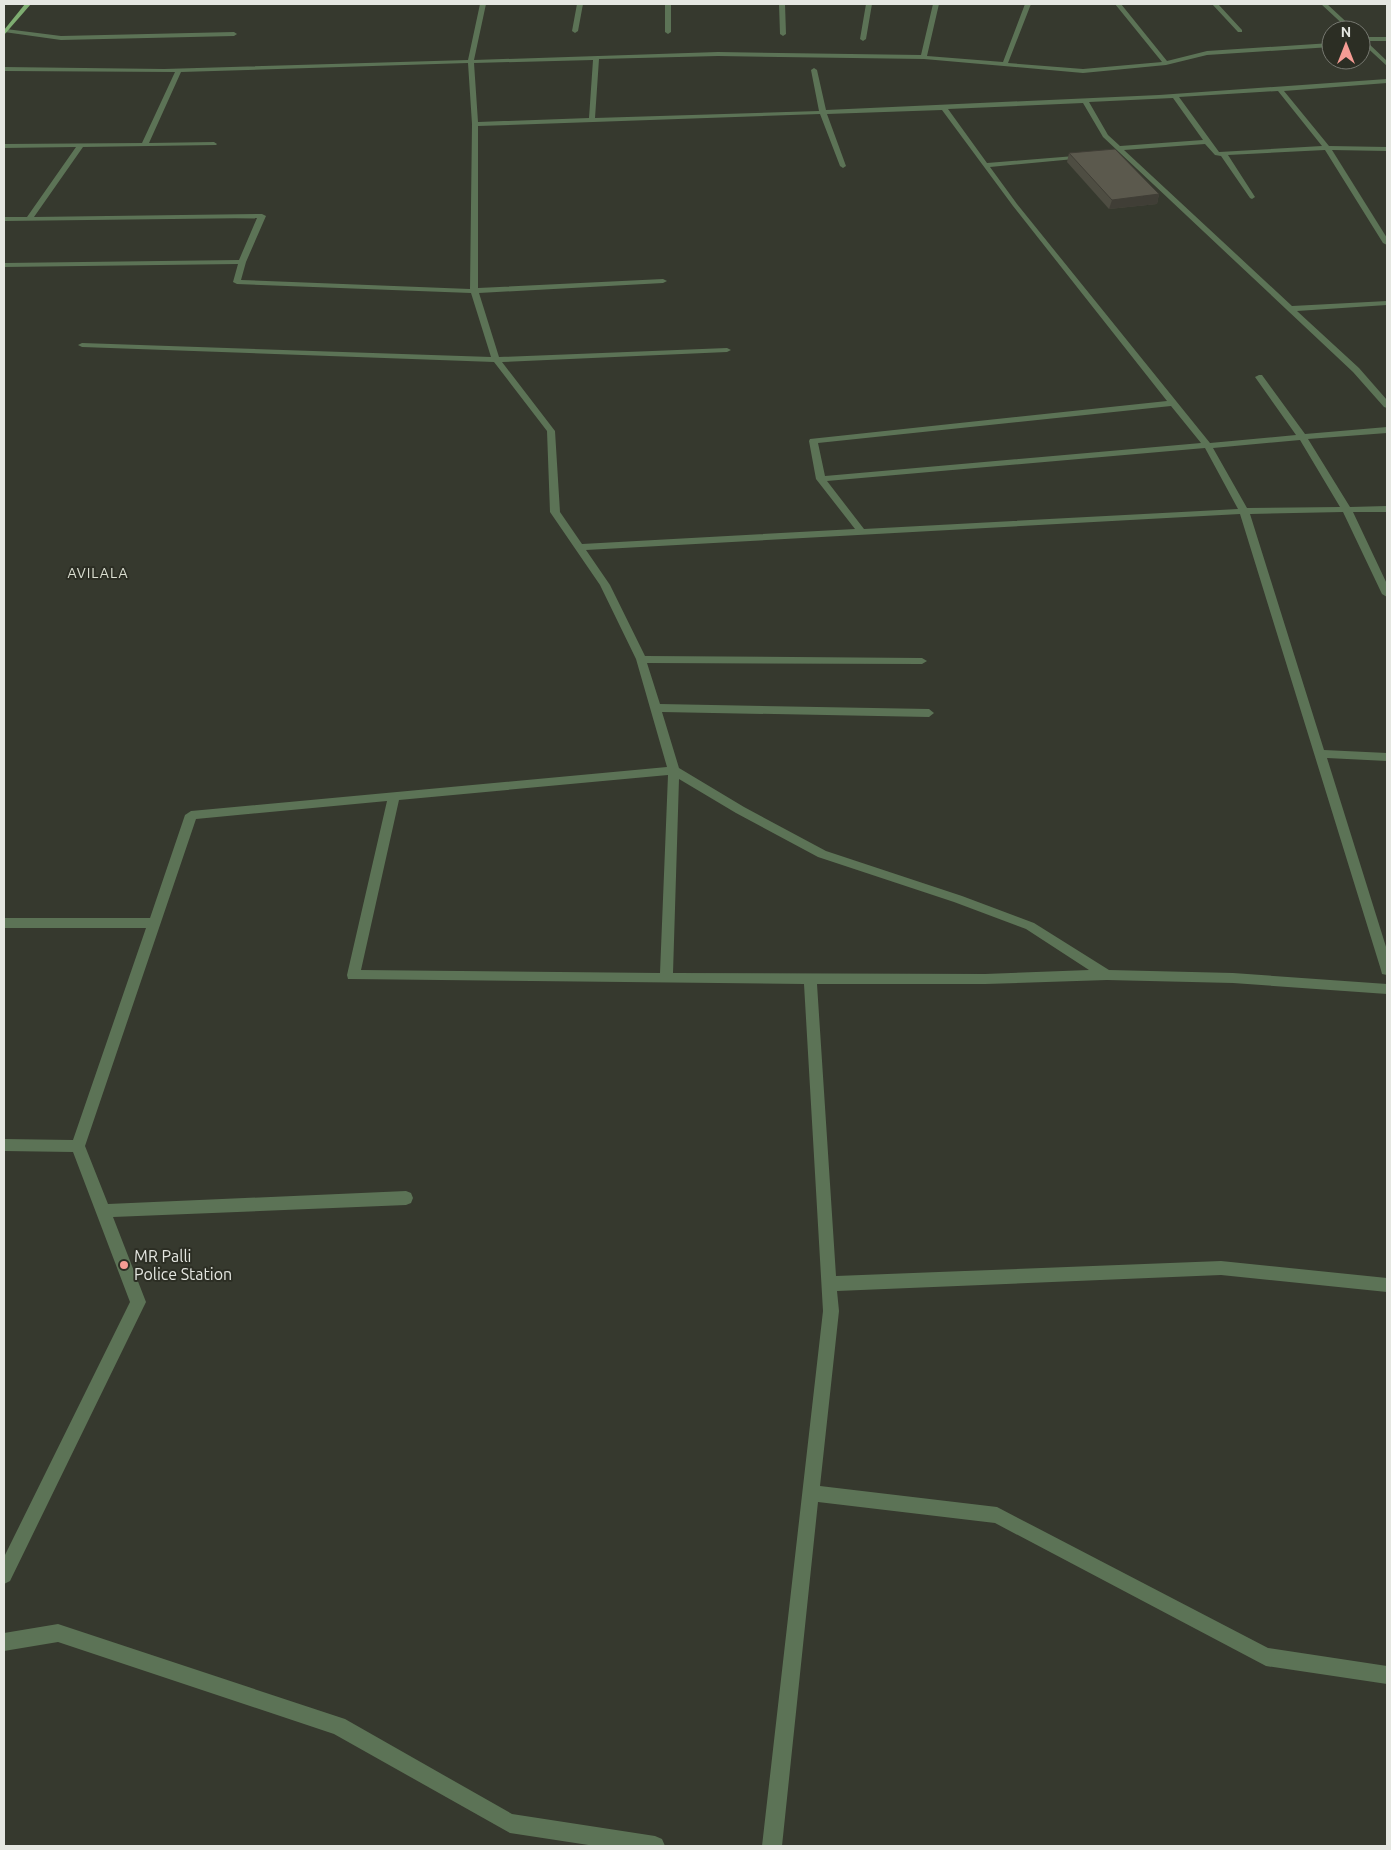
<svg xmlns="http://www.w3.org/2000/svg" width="1391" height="1850" viewBox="0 0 1391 1850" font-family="Ubuntu,sans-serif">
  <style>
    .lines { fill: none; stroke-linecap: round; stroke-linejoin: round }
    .minor { fill: #5c7356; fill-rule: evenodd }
    .major { fill: #7ead71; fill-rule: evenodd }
    .wall { fill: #4e4d42 }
    .shaded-wall { fill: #403e36 }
    .building { fill: #5b594d; stroke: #403e36 }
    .poi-dot { fill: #f59c94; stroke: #2c2e24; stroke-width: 2 }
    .labels { text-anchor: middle; stroke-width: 4; stroke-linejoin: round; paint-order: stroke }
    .far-quarter-label { font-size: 14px; letter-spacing: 1px; fill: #dde1d3; stroke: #2c2e24 }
    .near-poi-label { font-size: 16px; fill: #e5e7e1; stroke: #2c2e24; text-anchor: start }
  </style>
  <rect width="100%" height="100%" fill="#36392e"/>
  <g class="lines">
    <path class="minor" d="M480,4H486L474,60L718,52L921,55L933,4H939L927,56L1003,62L1025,4H1031L1008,63L1083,69L1162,62L1115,4H1121L1167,61L1207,51L1331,43V47L1207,55L1166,65L1083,73L924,59L718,56L599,59L595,118L819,111L811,70L814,68L817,70L826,110L1159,95L1387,79V83L1284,91L1329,146L1387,147V151L1332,150L1387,238V245L1383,243L1325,150L1228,155L1255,197L1252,199L1250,198L1221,156L1215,155L1205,144L1124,150L1292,306L1387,301V305L1297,311L1359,368L1387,400V408L1384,407L1353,372L1103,137L1083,103L948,109L987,163L1087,155V157L1085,158L990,167L1017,204L1210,443L1296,435L1255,377L1259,375H1262L1305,434L1387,427V433L1308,439L1350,507L1387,506V512H1353L1387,584V597L1382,594L1343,512L1250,514L1324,750L1387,753V761L1327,758L1387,950V975L1382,974L1381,970L1240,514L586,550L610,585L645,656L922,658L927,661L922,664L647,663L660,704L929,709L934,713L929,717L662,712L679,768L744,807L826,851L962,896L1034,923L1109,970L1233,973L1387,984V994L1233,983L1107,980L985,984H817L836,1276L1221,1261L1387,1278V1292L1221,1275L837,1291L839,1311L820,1486L997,1507L1268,1648L1387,1666V1684L1266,1666L995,1523L818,1502L782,1846H762L823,1311L804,984L348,979L347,975L387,801L196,819L85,1146L108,1204L406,1191L411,1193L413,1198L411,1203L406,1205L113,1217L146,1302L10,1581L4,1584V1557L130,1302L73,1152L4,1151V1139L73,1140L146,928H4V918H150L185,815L191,811L667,767L636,659L600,585L550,512L547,431L494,362L82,347L78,345L82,343L491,357L471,293L237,284L233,282L238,264L4,267V263L239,260L257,218L4,221V217H27L76,147L4,148V144L142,143L175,72L4,71V67L164,69L468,60ZM593,60L589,118L478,122L474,63ZM468,63L472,124L470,289L241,280L246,262L266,216L262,214L34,217L83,147L216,145L217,144L214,142L149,143L181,72ZM1278,91L1322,146L1219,152L1179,97ZM1173,98L1203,140L1120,146L1108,135L1089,102ZM942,110L1013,206L1167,401L810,439L809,441L816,479L855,529L582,544L560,512L555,431L502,362L727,352L731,350L727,348L499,357L479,293L663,283L667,281L663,279L478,288V126L820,114L840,166L843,168L846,166L827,114ZM1171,406L1201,443L825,476L818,443ZM1300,440L1340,507L1247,508L1213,448ZM1205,448L1238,509L864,529L827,481ZM668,775L660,973L361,970L399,800ZM679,779L736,813L818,857L954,902L1026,929L1089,970L985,974L673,973Z
      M577,4H583L578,31L575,33L572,31Z
      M665,4H671V32L668,34L665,32Z
      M779,4H785L786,34L783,36L780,34Z
      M866,4H872L866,39L863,41L860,39Z
      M1212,4H1218L1242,30V32H1238Z
      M1321,4H1327L1355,30H1349Z
      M6,29L61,36L234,32L237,34L234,36L61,40L4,32Z
      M1361,37H1387V41H1366L1387,61V66L1361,42Z
      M58,1624L345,1719L512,1814L655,1836L662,1839L665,1846H595L510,1833L334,1734L58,1642L4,1651V1633Z"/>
    <path class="major" d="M25,4H31L4,35V30Z"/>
  </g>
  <path class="wall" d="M1069,153L1159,194L1157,204L1109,209L1067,162Z"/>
  <path class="shaded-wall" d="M1159,194L1157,204L1109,209L1112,200Z"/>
  <path class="building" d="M1115,149L1159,194L1112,200L1069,153Z"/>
  <circle class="poi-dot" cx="124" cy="1265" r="5"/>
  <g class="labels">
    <g class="far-quarter-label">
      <text x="98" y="578">AVILALA</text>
    </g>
    <g class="near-poi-label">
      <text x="134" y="1262">MR Palli<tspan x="134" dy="18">Police Station</tspan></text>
    </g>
  </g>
  <rect width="1391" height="1850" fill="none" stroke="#e5e7e1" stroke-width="10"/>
  <g transform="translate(1346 45)"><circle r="24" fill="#2c2e24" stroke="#767870"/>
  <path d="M0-4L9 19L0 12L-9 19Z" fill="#f59c94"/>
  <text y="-8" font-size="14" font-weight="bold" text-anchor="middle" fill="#e5e7e1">N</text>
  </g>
</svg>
